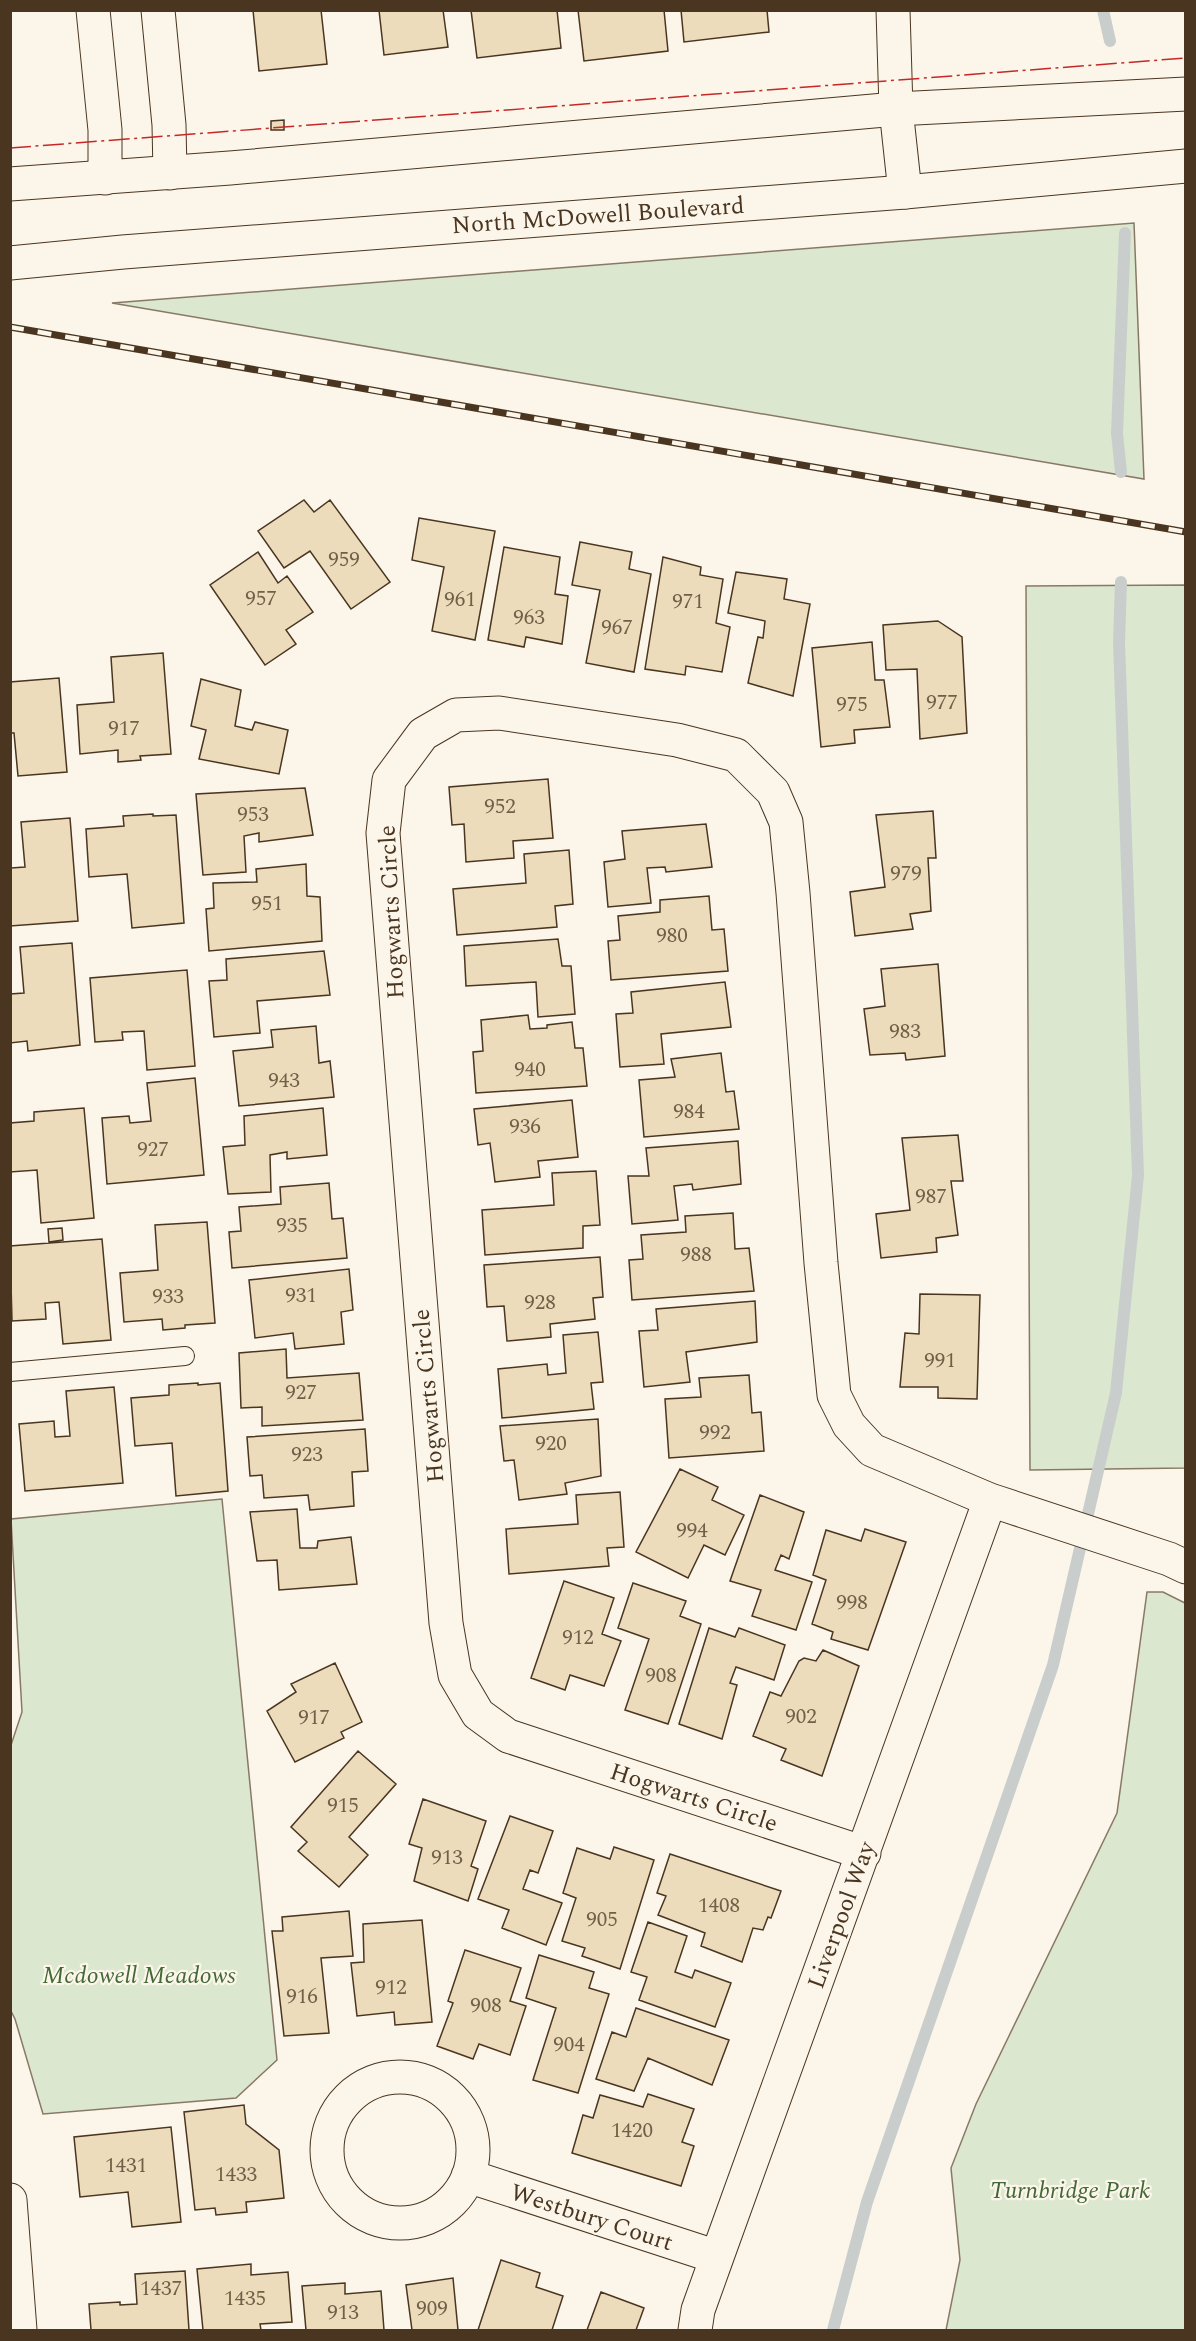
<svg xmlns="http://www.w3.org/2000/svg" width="1196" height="2341" viewBox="0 0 1196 2341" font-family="Spectral,serif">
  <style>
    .green { fill: #dce7d0; stroke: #887966; stroke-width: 1.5 }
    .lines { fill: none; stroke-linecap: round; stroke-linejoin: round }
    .stream { stroke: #c9cecd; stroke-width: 12 }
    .building { fill: #ecdcbc; stroke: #4a3520; stroke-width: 1.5 }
    .service-casing { stroke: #4a3520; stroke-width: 20 }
    .minor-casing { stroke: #4a3520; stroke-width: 35 }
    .secondary-casing { stroke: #4a3520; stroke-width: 35 }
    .service { stroke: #fbf6e9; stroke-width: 18 }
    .minor { stroke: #fbf6e9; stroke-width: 33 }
    .secondary { stroke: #fbf6e9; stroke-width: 33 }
    .rail-casing { stroke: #4a3520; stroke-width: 7 }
    .rail { stroke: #fbf6e9; stroke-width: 4.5; stroke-dasharray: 14; stroke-linecap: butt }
    .power { stroke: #c62828; stroke-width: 1.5; stroke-dasharray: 21 4.5 3 4.5; stroke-linecap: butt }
    .labels { text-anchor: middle; stroke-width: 4.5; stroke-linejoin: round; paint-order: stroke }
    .number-label { font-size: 21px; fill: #725f47 }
    .street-label { font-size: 24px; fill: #4a3520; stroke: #fbf6e9 }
    .park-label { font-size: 24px; font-style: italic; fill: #436837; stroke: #fbf6e9 }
  </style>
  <rect width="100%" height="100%" fill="#fbf6e9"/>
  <path class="green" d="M1134,223L1144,479L112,303Z
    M1185,585V1468L1030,1470L1026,586Z
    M222,1499L277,2060L236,2098L43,2114L15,2019L11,2011L10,1748L22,1712L11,1519Z
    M1147,1592H1163L1185,1603V2330H946L960,2260L951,2168L976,2104L1117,1813Z"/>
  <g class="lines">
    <path class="stream" d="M1103,10L1110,41
      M1121,472L1117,433L1125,233
      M833,2330L867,2202L1053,1665L1116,1393L1138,1175L1119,642L1121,582"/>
  </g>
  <path class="building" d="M253,10H321L327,64L259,71Z
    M379,10H443L448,47L384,55Z
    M471,10H557L561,48L477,58Z
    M578,10H664L668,51L584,61Z
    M681,10H767L769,32L684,42Z
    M284,120V130H271V121Z
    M304,500L314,512L330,500L390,582L351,609L310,551L284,568L258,531Z
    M419,518L495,531L475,640L432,631L444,567L412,560Z
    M580,542L632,552L629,569L651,574L634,672L586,663L600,590L572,585Z
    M504,547L560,557L555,594L568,596L562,644L526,637L524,647L488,640Z
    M258,552L278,583L287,576L313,612L286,630L296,644L265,665L210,585Z
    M663,557L701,567L700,575L723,579L716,623L730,627L722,672L686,666L685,675L645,669Z
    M736,572L787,579L784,599L810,604L793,696L748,683L758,637L763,638L765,621L728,613Z
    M938,621L962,637L967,733L920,739L917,669L886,670L883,625Z
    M872,642L875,680H884L890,727L854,730L855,743L821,747L812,648Z
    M163,653L171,754L140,756L141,760L118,762V750L80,754L77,705L114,702L111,657Z
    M59,678L67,772L18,776L14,733H10V682Z
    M201,679L241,690L235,726L252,730L255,722L288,730L279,774L199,759L206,730L191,726Z
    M548,779L553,838L513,841L514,858L466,862L464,824L452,825L449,787Z
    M305,788L313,835L259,842V833L244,836L246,872L203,875L196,794Z
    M933,811L936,858H928L931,911L910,914L913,929L855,936L850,892L885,887L876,815Z
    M153,814V816L176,815L184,923L132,928L127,874L89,877L86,829L124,826L123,816Z
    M70,818L78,921L10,926V857L11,868L25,867L21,822Z
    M706,824L712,867L666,872L665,867L647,868L651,903L608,907L604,862L625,859L622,831Z
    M569,850L573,904L555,906L557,927L457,935L453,889L526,883L524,854Z
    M306,864L307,896L320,897L322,941L209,951L206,909L214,908L213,883L257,882L256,869Z
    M709,896L712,930L724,929L728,971L611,980L608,941L620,940L618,916L660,912V900Z
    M558,939L562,966H571L575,1014L538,1017L536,982L466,986L464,946Z
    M72,943L80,1045L28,1051L27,1041L10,1043V994L24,993L20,947Z
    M324,951L330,995L257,1001L260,1033L214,1037L209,981L227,980L226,959Z
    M938,964L945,1056L906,1060L905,1053L870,1055L864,1009L885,1006L881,969Z
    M187,970L195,1066L147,1070L144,1031L122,1032L123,1040L95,1042L90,978Z
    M725,982L731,1027L661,1034L664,1064L620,1067L616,1014L633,1013L631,992Z
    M528,1015L530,1029L547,1028V1025L572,1022L575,1048H583L587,1086L476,1093L473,1052L483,1051L481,1020Z
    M316,1026L319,1063L330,1061L334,1097L239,1106L233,1051L273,1047L271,1030Z
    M721,1053L726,1092L734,1091L739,1129L644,1137L639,1080L675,1077L671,1059Z
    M195,1078L204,1175L107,1184L102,1118L129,1116L130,1123L151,1121L147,1083Z
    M572,1100L578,1157L538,1161L540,1177L495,1182L490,1143L478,1145L474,1109Z
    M84,1108L94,1218L41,1223L37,1170L10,1172V1123L34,1121V1112Z
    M323,1108L327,1155L287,1159V1152L270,1155L271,1192L228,1194L223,1147L245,1145L244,1116Z
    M958,1135L963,1181H951L958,1235L936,1238L937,1252L881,1258L876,1214L910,1210L902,1138Z
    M738,1141L741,1184L693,1190L692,1184L674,1186L678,1220L632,1224L628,1176H649L646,1148Z
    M596,1171L600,1225L583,1226V1248L485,1255L482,1210L554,1205L552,1173Z
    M329,1183L332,1219L343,1218L347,1258L232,1268L229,1232L241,1231L239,1207L281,1204L280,1187Z
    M733,1213L735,1249L749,1248L754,1291L632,1300L629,1260L643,1259L641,1235L686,1232L685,1216Z
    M207,1222L215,1323L185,1325V1328L163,1330L162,1319L124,1322L120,1273L158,1270L155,1225Z
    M62,1228L63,1240L49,1242L48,1229Z
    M102,1239L111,1340L63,1344L59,1302L45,1303L46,1319L12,1321L10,1246Z
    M600,1257L603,1297L593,1298L595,1319L550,1324L551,1337L507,1341L504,1306L487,1307L484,1265Z
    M349,1269L353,1310L341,1312L344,1344L295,1349L293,1333L255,1338L249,1280Z
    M920,1294L980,1295L977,1399L938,1398V1387H900L905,1333L919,1334Z
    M755,1301L757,1342L686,1352L690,1382L644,1387L639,1331L658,1330L656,1309Z
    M598,1332L603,1382L591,1383L594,1409L502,1418L498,1369L547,1364L548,1375L566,1373L563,1335Z
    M286,1349L287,1378L359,1373L363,1420L262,1426V1407L241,1408L239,1353Z
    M749,1375L752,1413L761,1412L764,1451L669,1458L665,1399L701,1397L699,1378Z
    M198,1383V1385L220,1383L228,1491L176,1496L172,1443L135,1446L131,1398L169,1395V1385Z
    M114,1387L123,1483L25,1491L19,1424L54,1421L55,1437L70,1436L66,1391Z
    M598,1419L601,1476L565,1483L567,1494L519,1500L514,1460L504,1461L500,1426Z
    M365,1429L368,1471L352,1472L354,1506L310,1510L308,1495L264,1498L262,1475L250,1476L247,1437Z
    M680,1469L718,1487L712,1500L744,1515L725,1555L704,1545L688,1578L636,1552Z
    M620,1492L624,1547L607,1548L609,1566L509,1574L506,1529L578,1524L576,1495Z
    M760,1495L804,1512L789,1559L781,1555L775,1570L812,1582L796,1630L752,1616L761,1590L730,1581Z
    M297,1509L300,1548H317L318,1541L351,1537L357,1584L279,1590L277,1560L257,1561L250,1512Z
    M865,1529L906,1542L868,1650L831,1639L833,1632L812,1624L826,1580L813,1575L826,1530L861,1541Z
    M564,1581L614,1598L602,1634L621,1641L604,1686L570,1675L565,1690L531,1678Z
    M633,1583L686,1601L680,1616L701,1624L668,1724L625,1710L649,1639L618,1628Z
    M709,1628L735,1637L739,1628L785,1645L774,1680L736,1667L730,1683L737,1685L722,1739L679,1724Z
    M823,1650L859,1666L822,1776L781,1760L786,1749L753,1736L770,1692L781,1696L799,1661L804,1658L816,1661Z
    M335,1663L362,1722L341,1732L344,1738L295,1762L267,1711L296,1692L291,1684Z
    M358,1751L396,1784L349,1837L368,1855L339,1887L298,1851L307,1842L291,1827Z
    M423,1799L486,1821L471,1866L478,1869L468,1901L414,1881L422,1848L409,1844Z
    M510,1816L553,1831L538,1873L530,1870L523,1889L562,1903L546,1945L502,1928L509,1910L478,1899Z
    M614,1847L654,1860L620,1969L582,1956L585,1948L562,1941L576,1898L563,1893L577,1848L610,1859Z
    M670,1854L781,1891L771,1918L768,1917L763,1930L753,1928L742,1962L701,1946L705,1933L658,1915L666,1896L657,1893Z
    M349,1911L353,1956L321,1958L329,2033L284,2036L272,1931H283L282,1917Z
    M422,1920L432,2022L395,2025L394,2012L357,2016L351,1963L364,1962L363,1924Z
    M648,1922L687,1936L675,1972L692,1978L695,1970L731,1983L715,2027L639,2000L647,1977L631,1972Z
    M465,1950L521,1968L510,2001L526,2006L510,2055L479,2044L473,2059L437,2046L453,2003L448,2001Z
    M539,1955L594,1972L589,1988L609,1994L578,2093L533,2080L556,2008L526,1998Z
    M636,2008L729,2040L712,2085L648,2058L634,2091L596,2079L612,2032L626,2037Z
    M648,2094L694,2109L682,2142L694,2146L681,2186L572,2153L583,2115L593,2118L600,2095L643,2107Z
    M244,2105L246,2124L279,2150L284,2198L246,2202L247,2212L216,2215L215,2208L195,2210L184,2112Z
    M171,2127L181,2222L132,2227L128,2192L80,2197L74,2137Z
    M501,2260L540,2273L536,2287L563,2296L552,2330H478Z
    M251,2264V2275L288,2272L292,2322L260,2324L261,2330H203L197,2269Z
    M185,2271L189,2330H91L89,2304L120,2302V2305L137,2304L135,2274Z
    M453,2278L458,2330H412L406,2285Z
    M345,2283V2294L381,2291L384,2330H306L302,2286Z
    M601,2292L644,2308L636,2330H587Z"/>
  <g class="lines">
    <defs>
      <path id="service" d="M10,1372L185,1356"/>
      <path id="minor" d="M93,10L105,130V178
        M158,10L169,125L170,173
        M893,10L896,109L905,192
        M864,1853L508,1736L478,1714L455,1675L446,1623L383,833L389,780L423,734L456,715L499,713L677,740L736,755L773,792L786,822L793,893L821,1263L834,1395L849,1425L872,1450L990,1500L1169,1559L1186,1567
        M327 2150a73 73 0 1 1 146 0a73 73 0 1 1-146 0Z
        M468,2176L717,2257
        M10,2200L20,2330
        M695,2330L698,2310L717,2257L990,1500"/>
      <path id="secondary" d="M10,184L230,168L896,109L1186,94
        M10,263L123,252L905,192L1186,166"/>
    </defs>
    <use href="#service" class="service-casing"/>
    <use href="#minor" class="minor-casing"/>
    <use href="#secondary" class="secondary-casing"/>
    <use href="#service" class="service"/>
    <use href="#minor" class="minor"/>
    <use href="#secondary" class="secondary"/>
    <defs>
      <path id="rail" d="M10,327L1186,532"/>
    </defs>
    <use href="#rail" class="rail-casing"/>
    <use href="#rail" class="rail"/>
    <path class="power" d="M10,148L1186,58"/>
  </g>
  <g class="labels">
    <g class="number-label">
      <text x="344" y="566">959</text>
      <text x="261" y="605">957</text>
      <text x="460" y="606">961</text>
      <text x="688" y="608">971</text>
      <text x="529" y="624">963</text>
      <text x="617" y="634">967</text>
      <text x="942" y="709">977</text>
      <text x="852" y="711">975</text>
      <text x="124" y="735">917</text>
      <text x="500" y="813">952</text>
      <text x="253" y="821">953</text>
      <text x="906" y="880">979</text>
      <text x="267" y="910">951</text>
      <text x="672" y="942">980</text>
      <text x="905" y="1038">983</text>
      <text x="530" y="1076">940</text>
      <text x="284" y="1087">943</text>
      <text x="689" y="1118">984</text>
      <text x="525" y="1133">936</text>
      <text x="153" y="1156">927</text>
      <text x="931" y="1203">987</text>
      <text x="292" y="1232">935</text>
      <text x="696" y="1261">988</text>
      <text x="301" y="1302">931</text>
      <text x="168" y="1303">933</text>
      <text x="540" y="1309">928</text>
      <text x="940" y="1367">991</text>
      <text x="301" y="1399">927</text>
      <text x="715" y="1439">992</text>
      <text x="551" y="1450">920</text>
      <text x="307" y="1461">923</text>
      <text x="692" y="1537">994</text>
      <text x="852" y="1609">998</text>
      <text x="578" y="1644">912</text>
      <text x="661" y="1682">908</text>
      <text x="801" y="1723">902</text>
      <text x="314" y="1724">917</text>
      <text x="343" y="1812">915</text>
      <text x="447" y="1864">913</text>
      <text x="719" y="1912">1408</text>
      <text x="602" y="1926">905</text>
      <text x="391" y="1994">912</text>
      <text x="302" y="2003">916</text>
      <text x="486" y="2012">908</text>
      <text x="569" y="2051">904</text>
      <text x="632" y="2137">1420</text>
      <text x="126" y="2172">1431</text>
      <text x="236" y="2181">1433</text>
      <text x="161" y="2295">1437</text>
      <text x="245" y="2305">1435</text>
      <text x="432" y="2315">909</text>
      <text x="343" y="2319">913</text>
    </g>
    <g class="street-label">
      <text transform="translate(598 215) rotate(-4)" y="8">North McDowell Boulevard</text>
      <text transform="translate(391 912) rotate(-93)" y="8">Hogwarts Circle</text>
      <text transform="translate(428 1396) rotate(-95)" y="8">Hogwarts Circle</text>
      <text transform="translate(694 1797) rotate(18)" y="8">Hogwarts Circle</text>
      <text transform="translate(841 1915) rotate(-70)" y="8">Liverpool Way</text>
      <text transform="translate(592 2217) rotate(18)" y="8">Westbury Court</text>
    </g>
    <g class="park-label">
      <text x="139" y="1983">Mcdowell Meadows</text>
      <text x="1070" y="2198">Turnbridge Park</text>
    </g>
  </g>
  <rect width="1196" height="2341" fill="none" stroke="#4a3520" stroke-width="24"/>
</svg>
